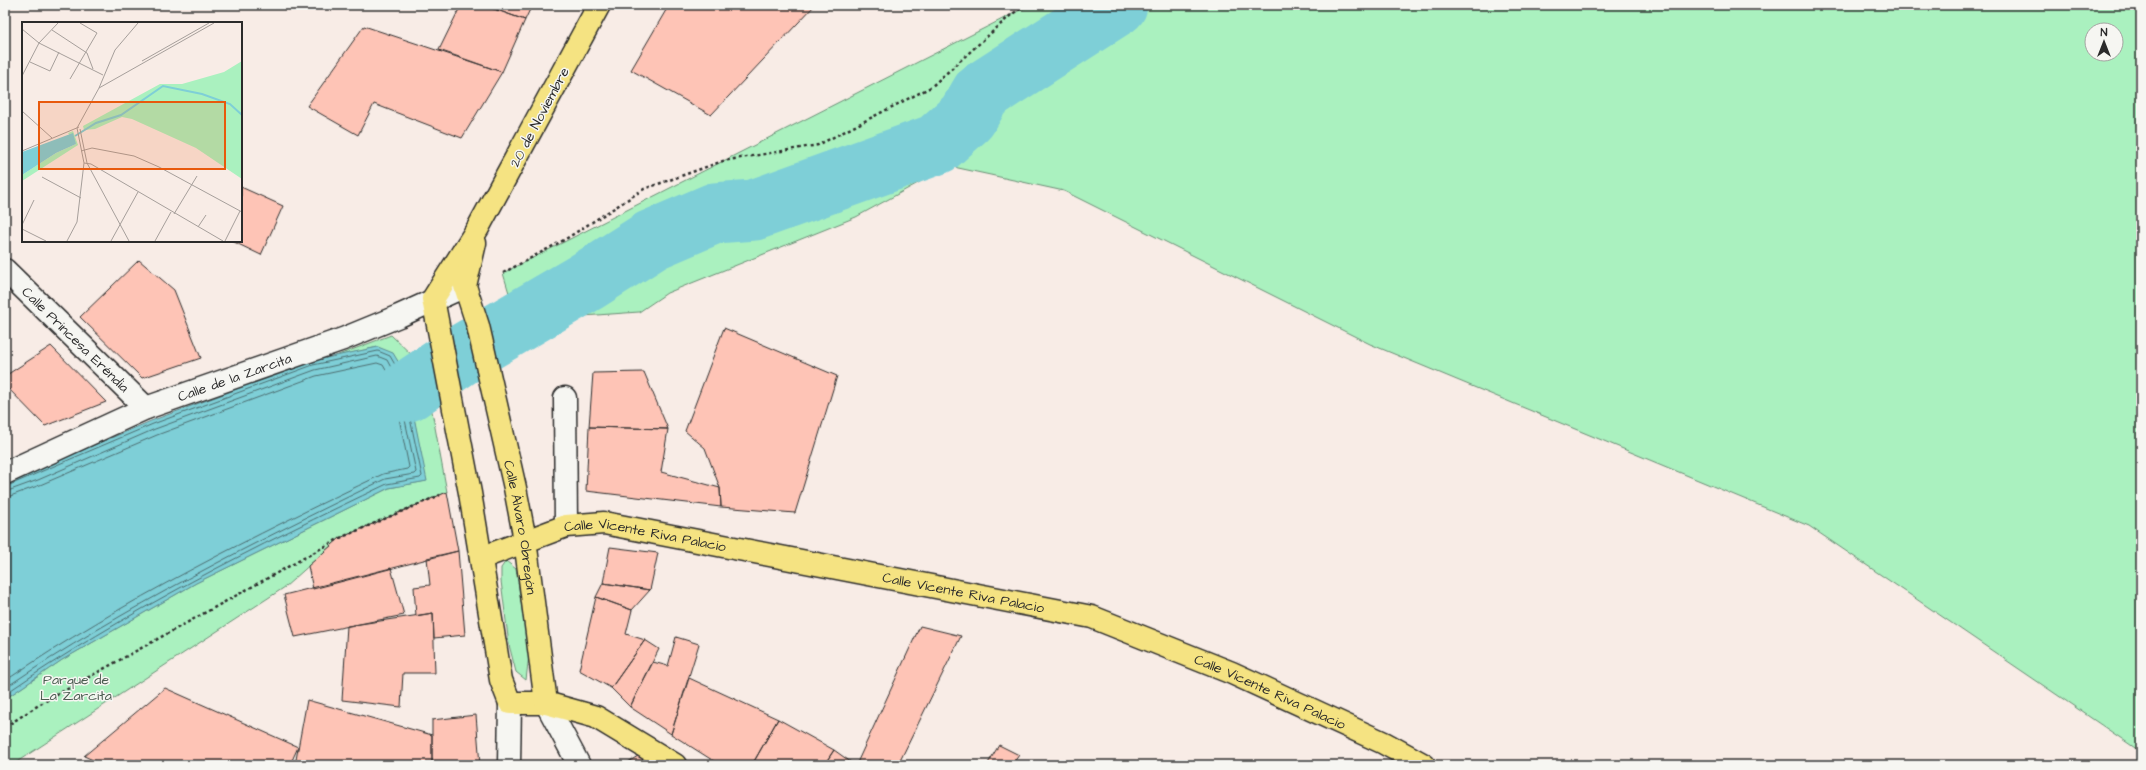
<svg xmlns="http://www.w3.org/2000/svg" width="2146" height="770" viewBox="0 0 2146 770" font-family="'Architects Daughter',sans-serif">
  <style>
    .green { fill: #aaf1bf; stroke: #6a8e75; fill-rule: evenodd }
    .water { fill: #7ecfd7; stroke: #5d8d92 }
    .lines { fill: none; stroke-linecap: round; stroke-linejoin: round }
    .shore { stroke: #4c6d70; stroke-width: 1 }
    .river { stroke: #7ecfd7; stroke-width: 61 }
    .building { fill: #fec4b6; stroke: #2b2b2b }
    .minor-casing { stroke: #2b2b2b; stroke-width: 25 }
    .major-casing { stroke: #2b2b2b; stroke-width: 25 }
    .path { stroke: #2b2b2b; stroke-width: 2.5; stroke-dasharray: 3 3; stroke-linecap: butt }
    .minor { stroke: #f6f6f2; stroke-width: 22 }
    .major { stroke: #f5e382; stroke-width: 22 }
    .labels { text-anchor: middle; stroke-width: 3; stroke-linejoin: round; paint-order: stroke }
    .street-label { font-size: 14px; fill: #2b2b2b; stroke: #f6f6f2 }
    .park-label { font-size: 14px; fill: #4b5c50; stroke: #f6f6f2 }
    .inset-river { fill: none; stroke: #7ecfd7; stroke-width: 2 }
    .inset-road { fill: none; stroke: #a69f9b; stroke-width: 1 }
    .view { fill: #e8590c; fill-opacity: 0.15; stroke: #e8590c; stroke-width: 2 }
    .inset-edge { fill: none; stroke: #2b2b2b; stroke-width: 2 }
  </style>
  <rect width="100%" height="100%" fill="#f8ece6"/>
  <filter id="ink" filterUnits="userSpaceOnUse"><feTurbulence type="fractalNoise" baseFrequency=".025" numOctaves="2"/><feDisplacementMap in="SourceGraphic" scale="8" xChannelSelector="R" yChannelSelector="G"/><feConvolveMatrix kernelMatrix="1 2 1 2 8 2 1 2 1" color-interpolation-filters="sRGB"/></filter>
  <g filter="url(#ink)">
    <path class="green" d="M1030,5H2141V752L1809,526L1370,344L1064,191L949,166L856,217L667,293L639,312L569,317L518,323L503,273ZM2092,30H2116V54H2092Z
      M391,335L416,359L429,395L447,492L340,538L285,587L12,765H5V699L62,660L196,583L389,488L426,481L405,373L378,347L333,357Z
      M506,561L516,569L529,655L526,680L516,672L509,645L501,581V568Z"/>
    <path class="water" d="M378,347L393,353L405,373L427,481L389,488L196,583L62,660L5,699V483L151,421L312,361Z"/>
    <g class="lines">
      <path class="shore" d="M5,487L153,424L313,365L378,351L390,356L401,375L422,476L420,478L387,484C256,546 125,612 5,694
        M5,492L38,480L155,429L315,370L377,356L387,360L396,377L416,472L414,474L385,479C255,542 125,607 5,688
        M5,498L40,485L157,435L316,376L377,363L383,365L391,379L409,467L407,469L383,474C253,536 124,600 5,681"/>
      <path class="river" d="M408,391L463,354L586,282L652,240L715,213L754,210L937,144L967,117L982,92L1117,5"/>
    </g>
    <path class="building" d="M461,5H483L525,20L502,72L439,50Z
      M483,5H532L525,20Z
      M669,5H815L711,115L631,70Z
      M364,26L502,72L462,138L374,104L358,135L307,106Z
      M241,187L283,206L261,255L232,241H241Z
      M139,260L174,290L201,358L142,378L80,317Z
      M724,328L837,376L795,513L721,507L720,488L705,448L685,431Z
      M51,346L106,402L45,426L5,385V376Z
      M644,372L668,429L589,427L593,373Z
      M589,427L668,429L661,472L720,488L721,507L586,491Z
      M447,492L458,551L313,589L308,566L340,538Z
      M610,547L658,553L650,590L603,583Z
      M458,551L465,635L434,638L433,613L416,616L414,587L430,585L427,558Z
      M391,568L404,615L295,637L284,595Z
      M603,583L650,590L632,610L596,597Z
      M596,597L632,610L626,634L645,640L611,688L579,670Z
      M433,613L435,673H403L401,707L342,700L347,626Z
      M920,626L961,636L898,765H856Z
      M676,637L699,644L671,734L630,707L653,662L668,666Z
      M645,640L659,649L630,707L611,688Z
      M689,678L778,719L752,765H720L671,734Z
      M165,688L298,747L290,765H104L84,756Z
      M307,700L432,735V763L480,765H295Z
      M476,715L480,765L432,763V720Z
      M778,719L834,750L824,765H752Z
      M999,745L1019,755L1012,765H987Z
      M834,750L855,765H824Z
      M643,753L660,765H623Z"/>
    <g class="lines">
      <defs>
        <g id="minor">
          <path id="s1" d="M5,270L146,408"/>
          <path d="M565,398L566,526"/>
          <path id="s2" d="M5,473L146,408L343,339L399,316L465,286"/>
          <path d="M546,703L579,765"/>
          <path d="M509,765L510,703"/>
        </g>
        <g id="major">
          <path d="M599,5L478,228L433,299L470,493L501,680L510,703H546L596,717L675,765"/>
          <path id="s3" d="M475,243L465,286L478,326L515,488L525,540L546,703"/>
          <path id="s4" d="M481,558L566,526L604,523L1092,617L1232,673L1384,743L1424,765"/>
        </g>
      </defs>
      <use href="#minor" class="minor-casing"/>
      <use href="#major" class="major-casing"/>
      <path class="path" d="M503,273L564,240L644,189L723,161L818,145L931,87L1011,15L1025,5
        M5,727L42,703L340,538L440,495"/>
      <use href="#minor" class="minor"/>
      <use href="#major" class="major"/>
    </g>
  </g>
  <g class="labels">
    <g class="street-label">
      <text transform="translate(539 117) rotate(-62)" y="5">20 de Noviembre</text>
      <text dy="5" stroke="none"><textPath href="#s1" startOffset="99">Calle Princesa Eréndia</textPath></text>
      <text dy="5" stroke="none"><textPath href="#s2" startOffset="249">Calle de la Zarcita</textPath></text>
      <text dy="5" stroke="none"><textPath href="#s3" startOffset="292">Calle Álvaro Obregón</textPath></text>
      <text dy="5" stroke="none"><textPath href="#s4" startOffset="171">Calle Vicente Riva Palacio</textPath></text>
      <text dy="5" stroke="none"><textPath href="#s4" startOffset="495">Calle Vicente Riva Palacio</textPath></text>
      <text dy="5" stroke="none"><textPath href="#s4" startOffset="819">Calle Vicente Riva Palacio</textPath></text>
    </g>
    <g class="park-label">
      <text x="76" y="684">Parque de<tspan x="76" dy="16">La Zarcita</tspan></text>
    </g>
  </g>
  <g transform="translate(22 22)">
    <rect width="220" height="220" fill="#f8ece6"/>
    <path d="M220,39V157L174,126L110,97L100,95L73,107L62,108L61,104L138,62H160L202,50ZM51,109L56,123L0,159V153L34,131L54,122L46,111Z" fill="#aaf1bf"/>
    <path d="M51,111L54,122L34,131L0,153V130Z" fill="#7ecfd7"/>
    <path class="inset-river" d="M53,114L74,101L99,93L141,64L180,72L208,82L220,93"/>
    <path class="inset-road" d="M116,1L93,28L77,66L55,106L62,141L69,142L201,219M0,7L17,21L81,53M30,8L65,31M65,31L71,47M120,39L187,1M8,40L28,49L37,30M0,54L17,21L36,1M48,57L75,11L58,1M77,66L192,1M0,89L30,116M58,107L65,141M0,129L57,105M59,129L70,126L112,134L137,145L220,190M65,141L107,219M20,155L59,176M152,192L175,154M0,203L12,178M176,205L184,193M0,207L24,219M45,219L55,200L62,141M89,219L116,170M133,219L149,190M203,219L218,189"/>
    <path class="view" d="M17,80H203V147H17Z"/>
    <rect width="220" height="220" class="inset-edge"/>
  </g>
  <rect width="2146" height="770" fill="none" stroke="#f6f6f2" stroke-width="20"/>
  <rect x="10" y="10" width="2126" height="750" fill="none" stroke="#2b2b2b" stroke-width="1.5" filter="url(#ink)"/>
  <g transform="translate(2104 42)"><circle r="19" fill="#f6f6f2" stroke="#a5a5a2"/>
  <path d="M0-3L7 15L0 10L-7 15Z" fill="#2b2b2b"/>
  <text y="-6" font-size="11" font-weight="bold" text-anchor="middle" fill="#2b2b2b">N</text>
  </g>
</svg>
